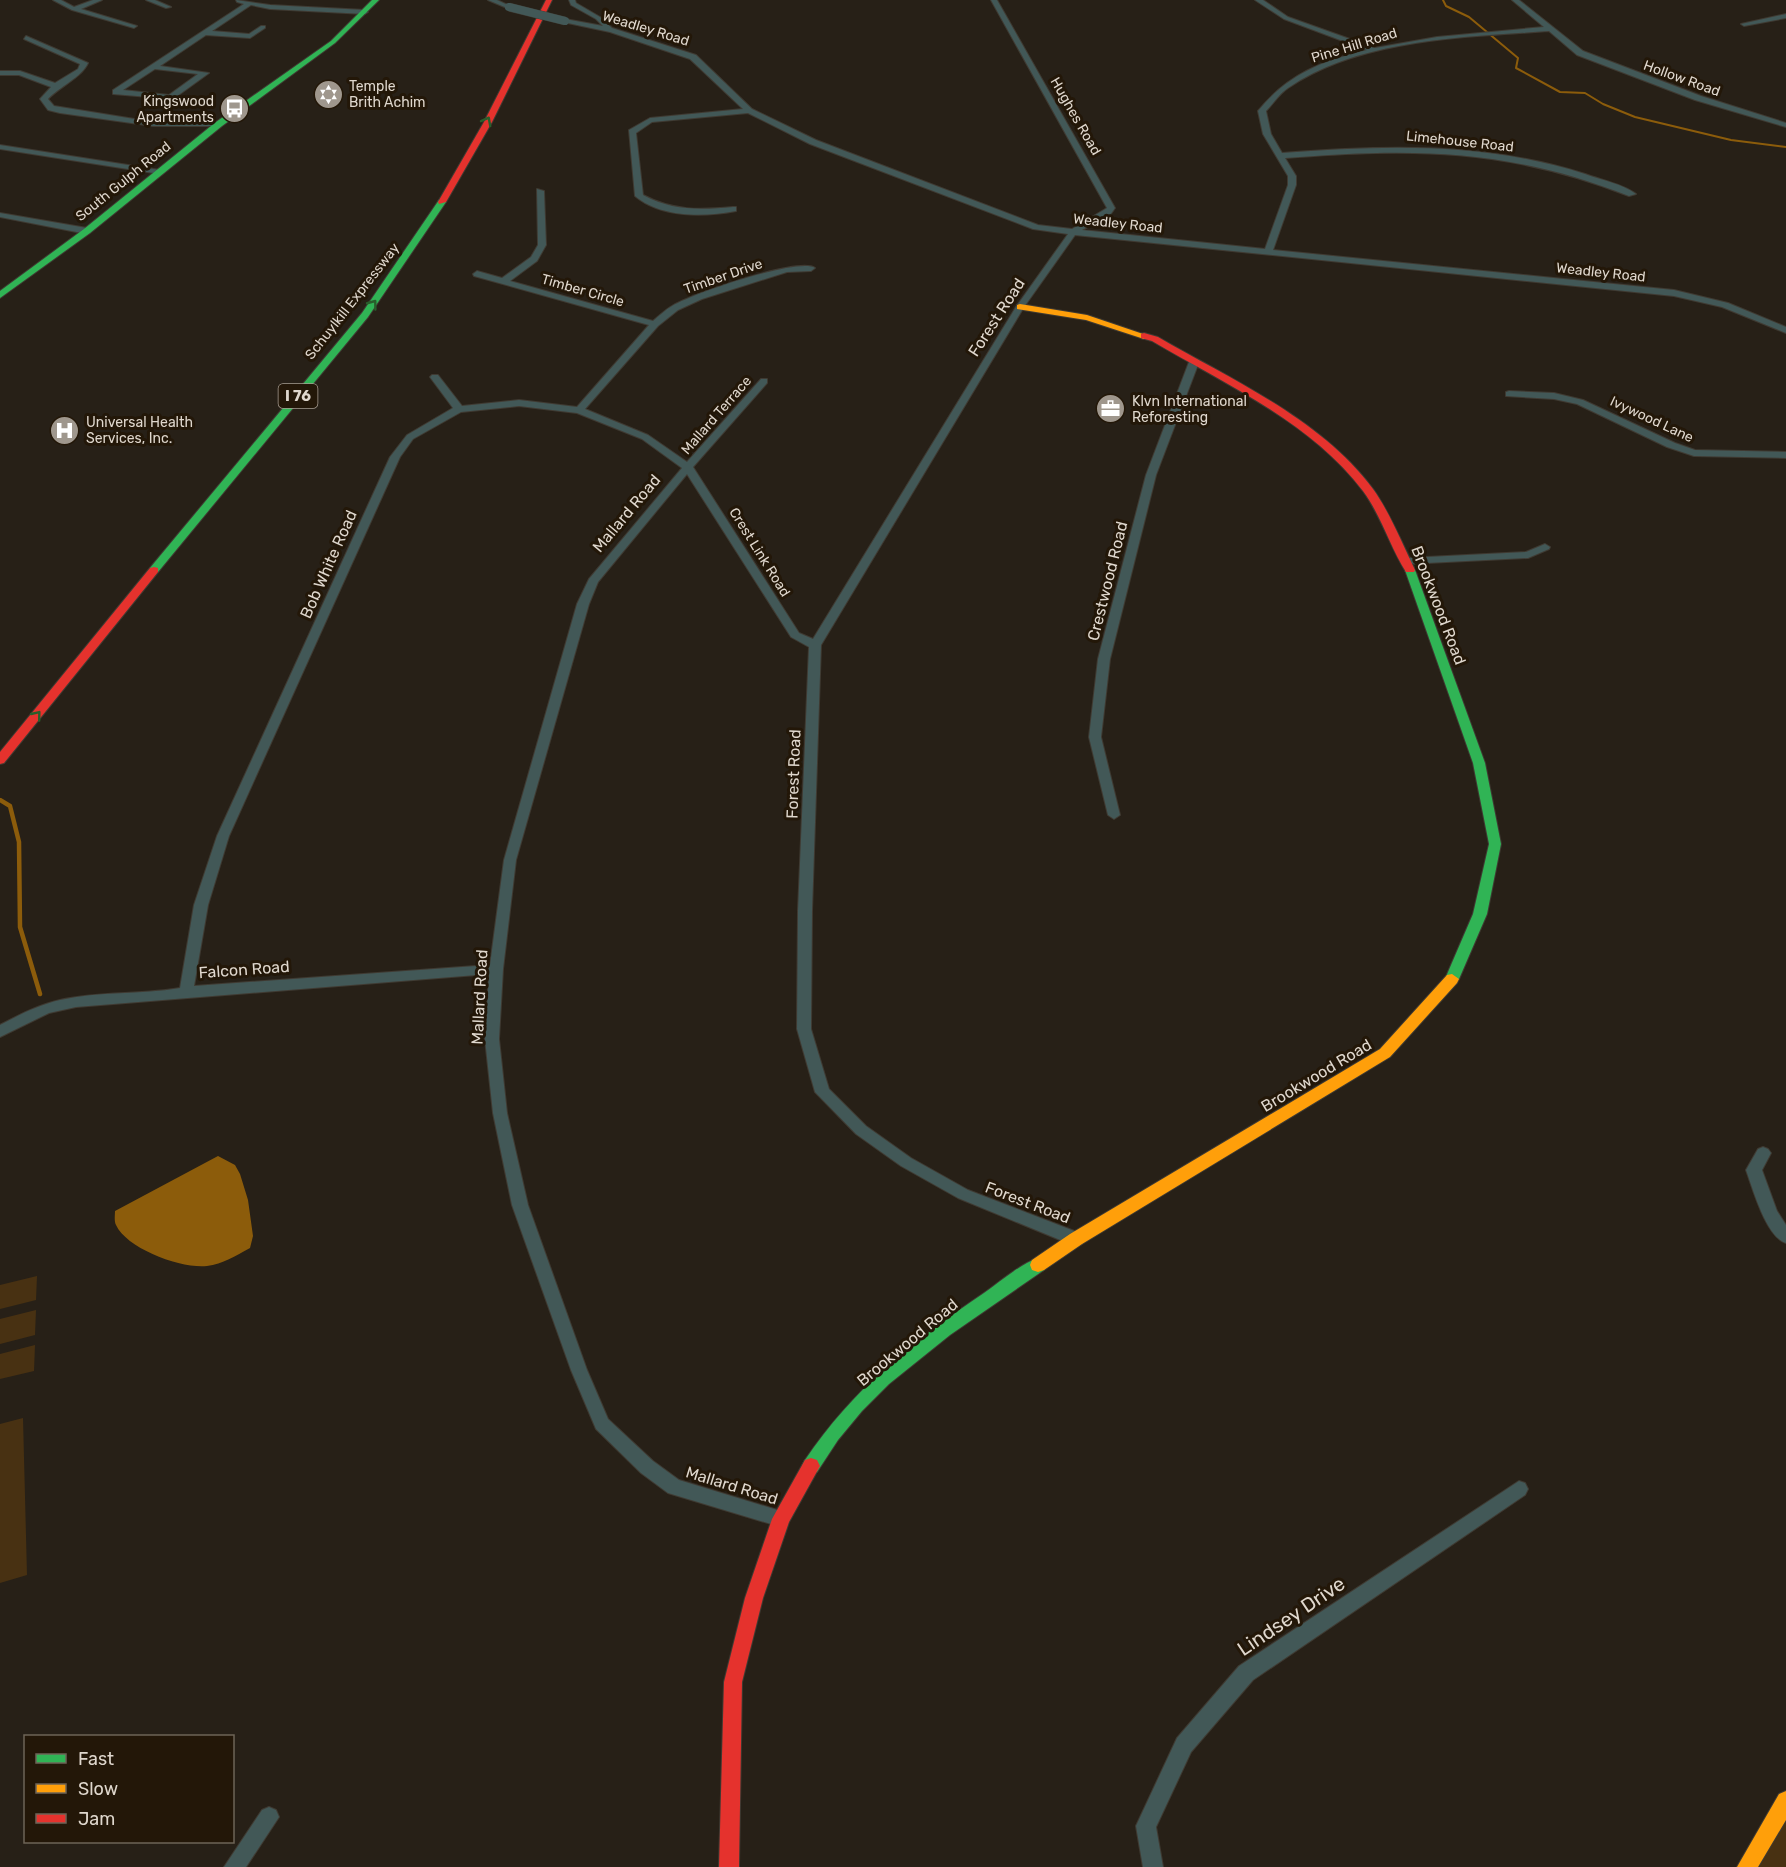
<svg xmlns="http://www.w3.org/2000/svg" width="1786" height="1867" viewBox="0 0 1786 1867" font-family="Rubik,sans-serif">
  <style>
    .green { fill: #483112 }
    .water { fill: #8c5c0b }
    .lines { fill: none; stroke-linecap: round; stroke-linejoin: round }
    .stream-far1 { stroke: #8c5c0b; stroke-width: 2 }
    .stream { stroke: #8c5c0b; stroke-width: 4.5 }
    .street-casing { stroke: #3f3a32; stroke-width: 2 }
    .fast-casing { stroke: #3f3a32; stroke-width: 2 }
    .slow-casing { stroke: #3f3a32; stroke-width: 2 }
    .jam-casing { stroke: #3f3a32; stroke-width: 2 }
    .street { fill: #425857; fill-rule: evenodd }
    .fast { fill: #30b455; fill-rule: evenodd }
    .slow { fill: #ff9f0a; fill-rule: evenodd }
    .jam { fill: #e5322d; fill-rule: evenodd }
    .street-bridge-casing { stroke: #3f3a32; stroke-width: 9; stroke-linecap: butt }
    .street-bridge { stroke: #425857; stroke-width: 8 }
    .oneway { stroke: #295e2b }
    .labels { text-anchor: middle; stroke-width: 6; stroke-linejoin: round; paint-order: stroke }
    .far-street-label { font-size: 14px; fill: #dfd7cd; stroke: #231708 }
    .far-poi-label { font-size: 14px; fill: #dfd7cd; stroke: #231708; text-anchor: start }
    .shield { fill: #231708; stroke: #a79d92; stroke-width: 1.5 }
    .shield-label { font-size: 15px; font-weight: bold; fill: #dfd7cd }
    .street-label { font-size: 16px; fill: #dfd7cd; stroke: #231708 }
    .near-street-label { font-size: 20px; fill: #dfd7cd; stroke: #231708 }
  </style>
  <rect width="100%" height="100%" fill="#272017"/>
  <path class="green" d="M37,1276L36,1300L0,1309V1285Z
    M36,1310L35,1335L0,1344V1319Z
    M35,1345L34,1371L0,1379V1354Z
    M23,1418L27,1575L0,1583V1424Z
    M1786,1801V1867H1747Z"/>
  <path class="water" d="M218,1156L235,1165L240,1174L248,1200L253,1236L250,1248C235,1256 223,1264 207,1266C182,1269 127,1249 116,1225C114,1221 115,1215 115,1211Z"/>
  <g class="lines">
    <path class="stream-far1" d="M1443,0L1446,6L1469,17L1518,58L1516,68L1560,92L1585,93L1603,104L1635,117L1731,140L1786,147"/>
    <path class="stream" d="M0,800L10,806L19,842L20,927L40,994"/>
    <defs>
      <path id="street" d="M53,0H61L74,7L93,0H102L81,9L137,26L134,28L72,10Z
        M146,0H155L171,7L166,8Z
        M236,0L270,5L365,10L368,12L365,14L270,9L251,5L212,31L249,34L261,26H265V28L250,38L206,35L160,66L209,73L173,99L113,94V90L244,4L237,2ZM155,69L198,74L169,95L123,90Z
        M488,0H497L512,7L507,8Z
        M569,0H575L576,3L600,17L612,28L696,55L752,109L816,140L1038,225L1072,229L1107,208L991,0H997L1115,208L1110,215L1082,230L1265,249L1288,185V176L1263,134L1258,111C1288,74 1322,61 1367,50L1284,19L1255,0H1263L1288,17L1375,48L1437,37L1544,27L1512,0H1519L1583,51L1701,96L1786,123V127L1695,100L1577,55L1549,31C1465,37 1359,39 1288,88C1279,94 1273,104 1266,111L1271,134L1282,153C1385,145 1486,142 1585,174C1601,180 1623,184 1636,194L1629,196C1507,148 1413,148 1285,158L1296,176V185L1273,250L1674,290L1728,303L1786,327V333L1722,307L1674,296L1075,235L1024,307L821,645L812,911L811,1029L829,1089L866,1126L911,1158L968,1190L1082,1234L1084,1239L1082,1244L1076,1245L1070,1244L958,1198L901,1166L856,1134L815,1092L797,1029L798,911L809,647L791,637L687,474L598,582L589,604L516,860L503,969L499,1039L507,1113L528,1205L587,1370L608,1419L653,1461L679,1480L787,1513L790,1519L787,1525L781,1527L668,1493L641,1473L596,1429L571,1370L512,1205L493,1113L485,1039L489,974L76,1007L49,1013L0,1037V1025C19,1015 38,1005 60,1000C99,991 140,995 180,988L194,905L217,836L390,457L407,435L453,408L430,377L432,375H438L462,406L519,400L577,407L649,325L474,276L473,274L477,271L502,278L531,257L538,245L537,189L544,191L546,245L537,261L510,281L653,321C659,316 665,310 672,306C691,294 799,257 815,268L811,271L787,272L702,299L678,310L658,326L585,409L648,435L687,462L761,379H767V383L693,467L799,633L813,639L1016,307L1068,234L1033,229L810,144L748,113L652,122L636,133L643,195C673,211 700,210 733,207H736V211C704,217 661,218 635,196L629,130L650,118L743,109L690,59L610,32L563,22L565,19L603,26L596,19L571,5ZM519,406L577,413L642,439L682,468L589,579L577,604L504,860L490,965L194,986L208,905L229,836L400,457L413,439L461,412Z
        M1786,14V18L1744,26L1741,24Z
        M26,36L88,63C82,77 59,87 48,99L54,106L153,122H219L223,124L219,126H153L60,113L48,110L40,99L51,87L19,75H0V71H20L55,83L78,69L80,64L24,39Z
        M0,145L160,170L164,172L160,174L0,149Z
        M0,213L87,228L91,231L87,234L0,217Z
        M1194,359L1199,362L1156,475L1110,659L1101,737L1120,815L1114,819L1108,815L1089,737L1098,659L1146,475L1189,362Z
        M1509,391L1554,393L1583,400L1675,443L1695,450L1786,452V458L1694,456L1667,447L1577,404L1554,399L1506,396V392Z
        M1545,544L1550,547L1549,549L1528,558L1407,564L1402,561L1407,558L1526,552Z
        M1763,1147L1768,1149L1771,1153L1762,1170L1777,1211L1786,1225V1243C1766,1237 1753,1189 1746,1170L1758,1149Z
        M1519,1481L1525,1483L1528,1489L1525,1495L1253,1680L1191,1752L1156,1827L1163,1867H1143L1136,1826L1177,1738L1239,1666Z
        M269,1807L276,1810L279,1817L246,1867H224L262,1810Z"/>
      <path id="fast" d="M372,0H379L335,43L222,126L90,233L0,298V291L84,229L216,122L331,41Z
        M439,200L446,202L368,317L158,572H150V568L362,313Z
        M1410,567L1415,570L1485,763L1501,844L1487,914L1459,979L1452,984L1445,979L1473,914L1489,844L1473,763L1405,570Z
        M1038,1258L1044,1260L1046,1265L1044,1270L950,1335L889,1384L862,1411L838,1440L817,1472L811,1474L805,1472L802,1466L805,1460C853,1389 913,1341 984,1293C1001,1281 1019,1265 1038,1258Z"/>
      <path id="slow" d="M1020,304L1087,315L1149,336L1144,339L1086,320L1017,309V305Z
        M1452,974L1459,979L1457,983L1390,1057L1082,1244L1044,1270L1038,1272L1032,1270L1030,1265L1032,1260L1070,1234L1380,1049L1447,975Z
        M1786,1791V1820L1758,1867H1737L1779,1794Z"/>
      <path id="jam" d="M546,0H552L492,122L446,202L439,204L438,202L484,122Z
        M1144,333L1158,337C1232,380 1321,419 1373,489C1389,511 1403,545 1415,570L1414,572H1406C1390,547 1381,515 1363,491C1311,422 1225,384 1152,341L1141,338V334Z
        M154,567L158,568V572L4,763L0,764V752L150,568Z
        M811,1458L817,1460L820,1466L789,1522L763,1598L742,1682L739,1867H719L724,1682L745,1598L772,1519L805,1460Z"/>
    </defs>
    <use href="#street" class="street-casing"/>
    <use href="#fast" class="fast-casing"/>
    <use href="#slow" class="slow-casing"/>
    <use href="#jam" class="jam-casing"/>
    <use href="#street" class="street"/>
    <use href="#fast" class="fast"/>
    <use href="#slow" class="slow"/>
    <use href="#jam" class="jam"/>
    <defs>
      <path id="street-bridge" d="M509,7L565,21"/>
    </defs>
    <use href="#street-bridge" class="street-bridge-casing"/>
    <use href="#street-bridge" class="street-bridge"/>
  </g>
  <defs><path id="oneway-chevron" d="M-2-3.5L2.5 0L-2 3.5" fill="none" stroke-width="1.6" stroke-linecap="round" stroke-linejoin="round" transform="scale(1.5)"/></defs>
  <g class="oneway">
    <use href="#oneway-chevron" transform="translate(487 121) rotate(-62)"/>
    <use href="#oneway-chevron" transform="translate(373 304) rotate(-53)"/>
    <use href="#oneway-chevron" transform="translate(37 715) rotate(-51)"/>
  </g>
  <defs>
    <symbol id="synagogue-disc" viewBox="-11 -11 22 22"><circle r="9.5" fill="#9f978d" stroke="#231708"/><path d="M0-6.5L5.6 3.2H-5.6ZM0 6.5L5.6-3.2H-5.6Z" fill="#fff"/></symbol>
    <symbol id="bus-disc" viewBox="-11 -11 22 22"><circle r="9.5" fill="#9f978d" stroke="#231708"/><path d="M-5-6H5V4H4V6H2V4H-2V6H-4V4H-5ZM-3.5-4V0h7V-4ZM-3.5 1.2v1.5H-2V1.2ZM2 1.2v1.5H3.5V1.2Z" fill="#fff"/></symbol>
    <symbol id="office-disc" viewBox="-11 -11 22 22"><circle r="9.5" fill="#9f978d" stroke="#231708"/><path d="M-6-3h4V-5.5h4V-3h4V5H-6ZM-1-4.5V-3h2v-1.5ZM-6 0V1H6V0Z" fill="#fff"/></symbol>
    <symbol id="hospital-disc" viewBox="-11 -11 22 22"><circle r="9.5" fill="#9f978d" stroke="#231708"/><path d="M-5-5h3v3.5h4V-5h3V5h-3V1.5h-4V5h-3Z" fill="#fff"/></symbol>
  </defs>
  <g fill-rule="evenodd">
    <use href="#synagogue-disc" x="312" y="78" width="33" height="33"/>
    <use href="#bus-disc" x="218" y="92" width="33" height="33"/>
    <use href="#office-disc" x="1094" y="392" width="33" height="33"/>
    <use href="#hospital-disc" x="48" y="414" width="33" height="33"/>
  </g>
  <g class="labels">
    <g class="far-street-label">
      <text transform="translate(646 28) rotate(17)" y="5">Weadley Road</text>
      <text transform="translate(1354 45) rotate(-17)" y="5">Pine Hill Road</text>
      <text transform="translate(1682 78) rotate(20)" y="5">Hollow Road</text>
      <text transform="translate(1076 116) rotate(60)" y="5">Hughes Road</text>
      <text transform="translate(1460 141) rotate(6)" y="5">Limehouse Road</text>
      <text transform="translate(123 181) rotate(-39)" y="5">South Gulph Road</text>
      <text transform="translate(1118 223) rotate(6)" y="5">Weadley Road</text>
      <text transform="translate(1601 272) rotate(6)" y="5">Weadley Road</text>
      <text transform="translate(723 276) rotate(-19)" y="5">Timber Drive</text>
      <text transform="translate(583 290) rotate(16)" y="5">Timber Circle</text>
      <text transform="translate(352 301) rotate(-52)" y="5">Schuylkill Expressway</text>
      <text transform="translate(716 415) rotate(-49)" y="5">Mallard Terrace</text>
      <text transform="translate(1652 419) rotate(25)" y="5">Ivywood Lane</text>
      <text transform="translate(760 552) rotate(58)" y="5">Crest Link Road</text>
    </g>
    <g class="far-poi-label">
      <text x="349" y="91">Temple<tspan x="349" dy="16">Brith Achim</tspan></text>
      <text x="214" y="106" text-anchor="end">Kingswood<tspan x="214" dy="16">Apartments</tspan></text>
      <text x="1132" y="406">Klvn International<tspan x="1132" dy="16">Reforesting</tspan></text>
      <text x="86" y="427">Universal Health<tspan x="86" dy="16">Services, Inc.</tspan></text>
    </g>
    <rect class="shield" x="278.5" y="384" width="39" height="24" rx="4.5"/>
    <g class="shield-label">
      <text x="298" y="401">I 76</text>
    </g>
    <g class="street-label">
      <text transform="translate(996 317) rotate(-57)" y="6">Forest Road</text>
      <text transform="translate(626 513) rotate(-50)" y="6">Mallard Road</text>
      <text transform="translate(328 564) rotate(-66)" y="6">Bob White Road</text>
      <text transform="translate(1107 581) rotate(-76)" y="6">Crestwood Road</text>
      <text transform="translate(1439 605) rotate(69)" y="6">Brookwood Road</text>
      <text transform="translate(793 774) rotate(-88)" y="6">Forest Road</text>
      <text transform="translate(244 969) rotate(-4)" y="6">Falcon Road</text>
      <text transform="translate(479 997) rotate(-87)" y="6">Mallard Road</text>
      <text transform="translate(1316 1075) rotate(-31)" y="6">Brookwood Road</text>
      <text transform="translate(1028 1202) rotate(21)" y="6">Forest Road</text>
      <text transform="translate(907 1342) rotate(-40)" y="6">Brookwood Road</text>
      <text transform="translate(732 1485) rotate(17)" y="6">Mallard Road</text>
    </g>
    <g class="near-street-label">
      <text transform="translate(1291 1616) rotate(-34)" y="7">Lindsey Drive</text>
    </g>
  </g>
  <rect x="24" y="1735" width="210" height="108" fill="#231708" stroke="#6e6457" stroke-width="1.5"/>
  <rect x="36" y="1754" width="30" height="9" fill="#30b455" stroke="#6e6457" stroke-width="1.5"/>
  <text x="78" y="1765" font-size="18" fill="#dfd7cd">Fast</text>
  <rect x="36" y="1784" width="30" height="9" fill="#ff9f0a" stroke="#6e6457" stroke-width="1.5"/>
  <text x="78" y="1795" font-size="18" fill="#dfd7cd">Slow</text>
  <rect x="36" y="1814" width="30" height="9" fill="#e5322d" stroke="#6e6457" stroke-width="1.5"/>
  <text x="78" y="1825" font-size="18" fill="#dfd7cd">Jam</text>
</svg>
